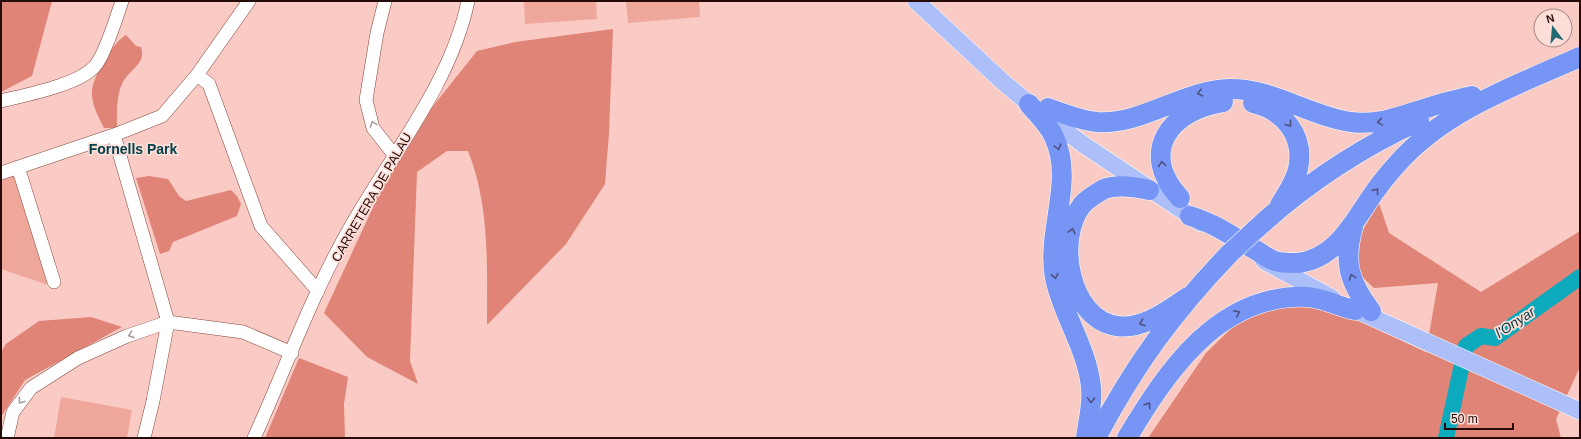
<svg xmlns="http://www.w3.org/2000/svg" width="1581" height="439" viewBox="0 0 1581 439" font-family="Arial,sans-serif">
  <style>
    .green { fill: #efa79c }
    .forest { fill: #df8476 }
    .lines { fill: none; stroke-linecap: round; stroke-linejoin: round }
    .river { stroke: #0daabd; stroke-width: 16 }
    .minor-casing { stroke: #86463e; stroke-width: 14 }
    .major-casing { stroke: #fff; stroke-width: 18 }
    .highway-casing { stroke: #fff; stroke-width: 21 }
    .minor { stroke: #fff; stroke-width: 13 }
    .major { stroke: #adbff8; stroke-width: 17 }
    .highway { stroke: #7795f4; stroke-width: 20 }
    .highway-bridge-casing { stroke: #fff; stroke-width: 21; stroke-linecap: butt }
    .highway-bridge { stroke: #7795f4; stroke-width: 20 }
    .oneway { stroke: #4e507e }
    .oneway2 { stroke: #a89d9c }
    .labels { text-anchor: middle; stroke-width: 3.5; stroke-linejoin: round; paint-order: stroke }
    .street-label { font-size: 13px; fill: #250b08; stroke: #fcddd8 }
    .neighbourhood-label { font-size: 14px; font-weight: bold; fill: #00414a; stroke: #fcddd8 }
    .water-label { font-size: 14px; font-style: italic; fill: #003e46; stroke: #fcddd8 }
  </style>
  <rect width="100%" height="100%" fill="#facbc4"/>
  <path class="green" d="M524,1H596L597,19L525,24Z
    M626,1H699L700,17L628,23Z
    M13,176L16,178L49,282L45,284L1,269V180Z
    M61,397L132,410L127,438H54Z"/>
  <path class="forest" d="M1,1H52L32,76L1,92Z
    M613,29L609,133L605,184L566,244L487,325C487,267 490,205 468,151H447L417,172L410,361L418,384L367,357L324,313L402,145L477,51L515,42Z
    M126,35L136,46L141,47C147,64 128,70 122,84C116,97 117,114 117,128H104C99,118 93,107 92,96C90,80 112,43 126,35Z
    M149,176L168,179L179,196L186,201L231,190L237,196L241,204L237,216L173,242L169,251L160,254L136,178Z
    M1379,203L1389,233L1481,292L1580,231V367L1556,419L1561,438H1148L1206,353L1245,315L1273,308L1312,305L1352,317L1426,352L1438,283L1374,288L1357,272L1361,233Z
    M91,317L122,327L25,380L1,417V352L6,344L39,321Z
    M299,358L348,377L344,404L345,438H265Z"/>
  <g class="lines">
    <path class="river" d="M1446,438L1466,346L1481,336L1495,338L1580,277"/>
    <defs>
      <path id="minor" d="M385,1L377,33L366,100L373,128L395,156
        M197,75L209,84L261,226L318,291
        M1,101C25,95 79,85 95,66C105,55 117,16 122,1
        M114,135L168,322L153,401L144,438
        M18,167L54,282
        M1,173L114,135L162,116L197,75L249,1
        M7,438L13,412L31,388L78,358L127,336L168,322L243,332L292,353
        M254,438C286,368 312,293 351,226C392,154 451,83 468,1"/>
      <path id="major" d="M916,1L1003,82L1029,104L1084,145L1201,223
        M1264,261L1332,298
        M1356,310L1580,411"/>
      <path id="highway" d="M1253,103C1284,110 1305,136 1298,169C1295,182 1287,193 1280,205
        M1029,104C1037,114 1049,125 1054,137C1075,181 1046,231 1055,278C1063,316 1087,348 1091,387C1093,404 1088,421 1086,438
        M1048,108C1064,114 1080,120 1097,122C1143,125 1183,90 1229,89C1272,88 1309,116 1351,122C1381,126 1406,114 1433,106C1446,102 1459,99 1472,96
        M1149,190C1135,187 1118,184 1104,189C1097,193 1087,199 1082,205C1055,239 1069,319 1117,326C1143,330 1168,310 1188,297
        M1180,198C1138,152 1170,110 1223,102
        M1190,216C1214,223 1233,237 1254,249C1261,253 1268,259 1275,261C1281,263 1290,263 1296,263C1331,261 1350,229 1367,203C1376,189 1387,175 1398,163C1445,110 1517,85 1580,57
        M1353,227C1343,262 1349,282 1371,311
        M1255,230C1303,186 1360,148 1419,121
        M1096,438C1134,366 1173,312 1230,253
        M1127,438C1167,371 1219,293 1307,297C1324,298 1339,307 1355,310"/>
    </defs>
    <use href="#minor" class="minor-casing"/>
    <use href="#major" class="major-casing"/>
    <use href="#highway" class="highway-casing"/>
    <use href="#minor" class="minor"/>
    <use href="#major" class="major"/>
    <use href="#highway" class="highway"/>
    <defs>
      <path id="highway-bridge" d="M1230,253L1255,230"/>
    </defs>
    <use href="#highway-bridge" class="highway-bridge-casing"/>
    <use href="#highway-bridge" class="highway-bridge"/>
  </g>
  <defs><path id="oneway-chevron" d="M-2-3.5L2.5 0L-2 3.5" fill="none" stroke-width="1.6" stroke-linecap="round" stroke-linejoin="round"/></defs>
  <g class="oneway">
    <use href="#oneway-chevron" transform="translate(1200 93) rotate(167)"/>
    <use href="#oneway-chevron" transform="translate(1380 122) rotate(171)"/>
    <use href="#oneway-chevron" transform="translate(1289 124) rotate(52)"/>
    <use href="#oneway-chevron" transform="translate(1058 147) rotate(73)"/>
    <use href="#oneway-chevron" transform="translate(1162 164) rotate(-98)"/>
    <use href="#oneway-chevron" transform="translate(1376 191) rotate(-53)"/>
    <use href="#oneway-chevron" transform="translate(1072 231) rotate(-78)"/>
    <use href="#oneway-chevron" transform="translate(1055 276) rotate(79)"/>
    <use href="#oneway-chevron" transform="translate(1352 277) rotate(-110)"/>
    <use href="#oneway-chevron" transform="translate(1237 313) rotate(-27)"/>
    <use href="#oneway-chevron" transform="translate(1142 323) rotate(161)"/>
    <use href="#oneway-chevron" transform="translate(1091 400) rotate(92)"/>
    <use href="#oneway-chevron" transform="translate(1148 405) rotate(-56)"/>
  </g>
  <g class="oneway2">
    <use href="#oneway-chevron" transform="translate(373 124) rotate(-110)"/>
    <use href="#oneway-chevron" transform="translate(131 335) rotate(160)"/>
    <use href="#oneway-chevron" transform="translate(21 401) rotate(126)"/>
  </g>
  <g class="labels">
    <g class="street-label">
      <text transform="translate(371 197) rotate(-60)" y="5">CARRETERA DE PALAU</text>
    </g>
    <g class="neighbourhood-label">
      <text x="133" y="154">Fornells Park</text>
    </g>
    <g class="water-label">
      <text transform="translate(1515 322) rotate(-33)" y="5">l'Onyar</text>
    </g>
  </g>
  <rect width="1581" height="439" fill="none" stroke="#250b08" stroke-width="4"/>
  <g transform="translate(1553 28) rotate(344)"><circle r="19" fill="#fcddd8" stroke="#a68985"/>
  <path d="M0-3L7 15L0 10L-7 15Z" fill="#216a75"/>
  <text y="-6" font-size="11" font-weight="bold" text-anchor="middle" fill="#250b08">N</text>
  </g>
  <path d="M1445 423v6h68v-6" fill="none" stroke="#250b08" stroke-width="2"/>
  <text x="1451" y="423" font-size="12" fill="#250b08" stroke="#fcddd8" stroke-width="3" paint-order="stroke">50 m</text>
</svg>
